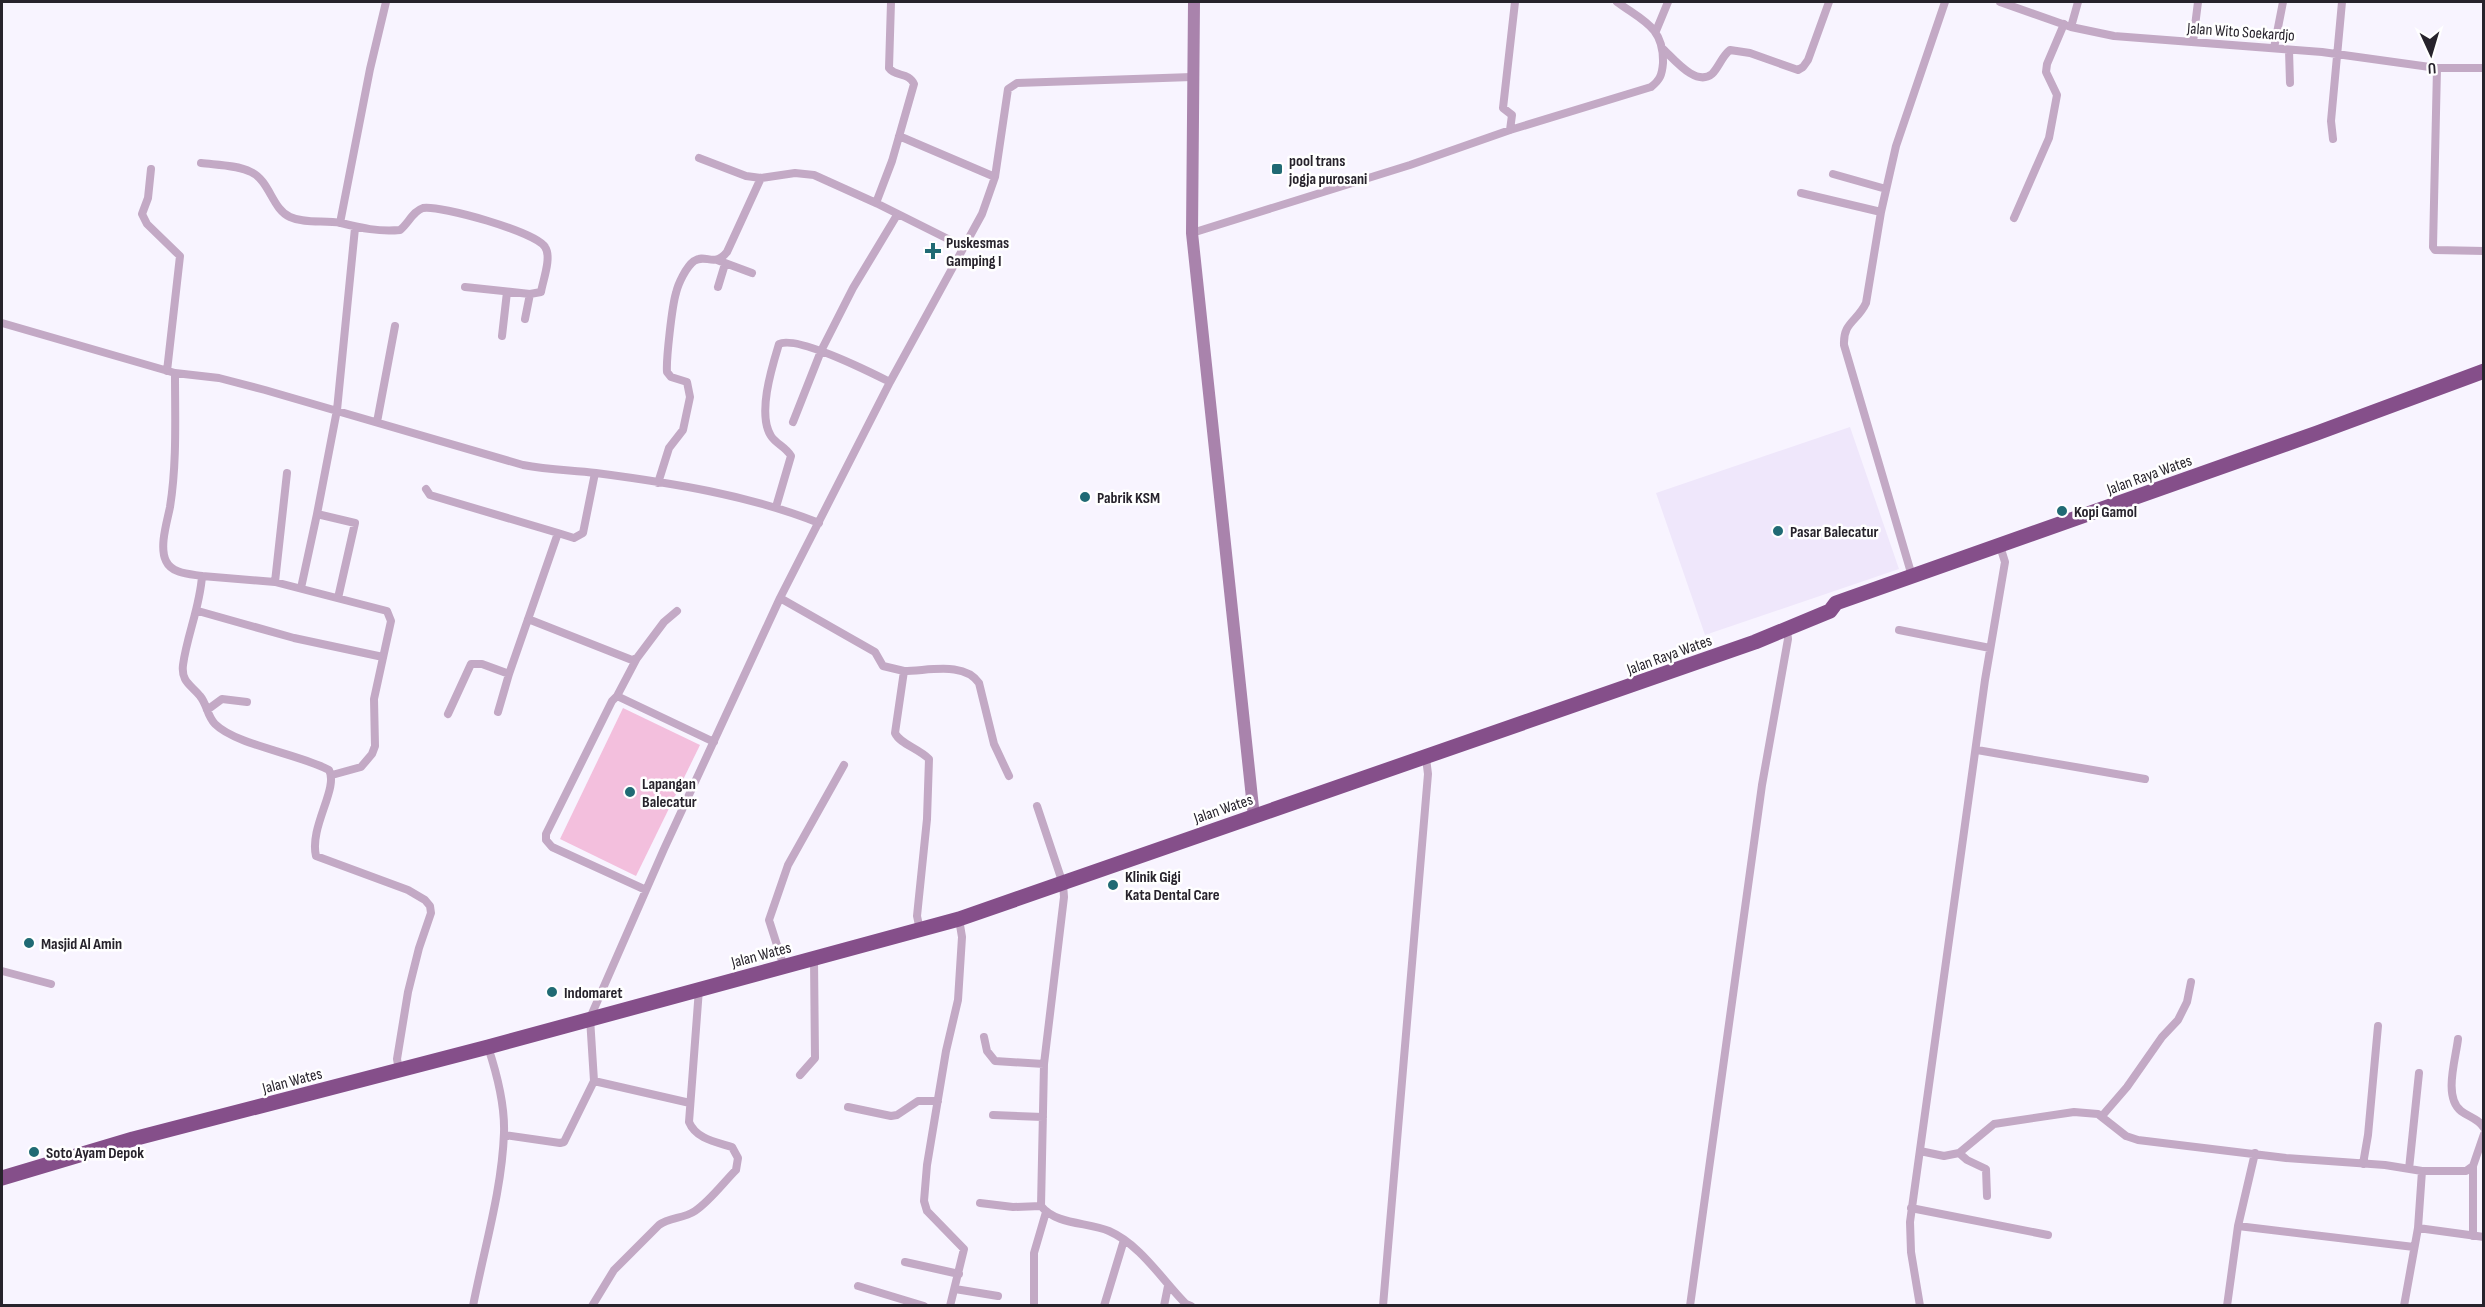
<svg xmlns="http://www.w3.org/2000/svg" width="2485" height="1307" viewBox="0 0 2485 1307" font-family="'Sofia Sans Condensed',sans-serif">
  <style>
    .built { fill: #efe7fb }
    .green { fill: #f3bfdd }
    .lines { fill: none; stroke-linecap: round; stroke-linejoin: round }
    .street { stroke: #c3a9c5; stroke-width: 8 }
    .secondary { stroke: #a983ac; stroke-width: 12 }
    .highway { stroke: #854f8a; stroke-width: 15 }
    .poi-dot { fill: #206a74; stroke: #fff; stroke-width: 2 }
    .labels { text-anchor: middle; stroke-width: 5; stroke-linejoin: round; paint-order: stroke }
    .street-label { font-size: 16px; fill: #27232c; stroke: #fff }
    .poi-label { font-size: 16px; font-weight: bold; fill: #27232c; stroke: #fff; text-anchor: start }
  </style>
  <rect width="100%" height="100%" fill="#f8f4ff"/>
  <path class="built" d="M1850,427L1899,569L1705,635L1656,493Z"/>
  <path class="green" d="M623,708L700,745L636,876L560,839Z"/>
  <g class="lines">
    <path class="street" d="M891,2L889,68C895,77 909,72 914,84L892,161L876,203L964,247
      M2000,2L2071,27L2114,36L2322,52L2437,68H2484
      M2071,27L2078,2
      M1656,31L1668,2
      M2193,42L2198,2
      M2274,48L2283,2
      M1663,49C1674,59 1696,87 1712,74C1719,67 1722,56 1730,50L1750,53L1798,70L1803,67L1808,60L1829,2
      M2289,50L2290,83
      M2437,68L2433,247L2435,250L2484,251
      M1510,130L1512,115L1503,108L1515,2
      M899,136L995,177
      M2333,139L2331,121L2342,2
      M699,158L746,176L761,178L795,173L814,175L876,203
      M201,163C217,165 237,165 251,172C270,181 272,209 290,217C305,224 324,220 341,223C361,228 379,232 400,230C408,224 413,211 423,208C441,205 536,232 545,247C552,257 543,280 541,292L530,294L525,319
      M151,169L148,198L142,214L147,224L180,256L167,371
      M1833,174L1886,189
      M1801,193L1881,212
      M2014,218L2049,138L2057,95L2046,72L2047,64L2064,24
      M340,223L370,69L386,2
      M1192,233L1410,165L1510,130L1651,87C1660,80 1662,75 1663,63C1664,27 1643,21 1617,2
      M717,260L752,273
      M465,287L530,294
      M718,287L725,264
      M2,323L175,373L219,378L265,390L523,465C549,470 571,470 596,473C672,483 749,495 819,523
      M502,336L507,292
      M175,373C175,418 177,463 170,507C167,522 159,547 166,561C172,574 190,574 202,576C200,607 187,635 183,665C181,682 191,685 200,696C207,704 207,716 215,724C236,745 299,754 329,770C339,788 309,827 316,856L408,890L425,900L430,906L431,913L419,948L408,992L397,1059L399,1070
      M377,422L395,326
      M793,422L821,351L853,288L897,215
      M658,483L669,448L683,430L690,397L687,382L671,377L667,372C666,360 672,306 676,293C678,284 686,267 694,261C706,253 714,268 727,252L761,178
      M426,489L430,495L558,533
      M776,507L791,456C786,447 776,444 771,436C757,414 772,367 779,344C797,335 870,372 890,382
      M202,576L275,582L387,611L391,621L374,699L375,746L372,754L361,767L332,775
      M1912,576L1844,345C1843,322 1857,322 1866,303L1881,212L1896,146L1945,2
      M275,582L287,473
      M301,588L317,514
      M338,598L355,523L317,514L337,410L355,228
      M780,598L875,652L883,666L904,671L895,733C900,744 918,748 929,759L927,819L917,916L920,930
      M198,611L294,638L383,657
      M528,619L632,660L637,658L664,622L677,611
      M1899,630L1990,648
      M904,671C928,671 964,661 979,683L994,744L1009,776
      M617,696L637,658
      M207,710L222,699L247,702
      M498,712L509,674L558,533L574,538L583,533L595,473
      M448,714L471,664H482L509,674
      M1977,750L2145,779
      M1037,806L1063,884L1064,897L1044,1064L1041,1206C1056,1225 1088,1222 1109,1231C1141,1245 1162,1280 1186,1304L1191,1306
      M646,890L552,847L546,840V834L612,701L617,696L714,742
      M784,967L769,920L788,865L844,765
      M2,971L51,984
      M984,1037L987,1051L995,1061L1044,1064
      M2458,1039C2456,1058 2443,1097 2461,1111C2469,1117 2479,1119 2484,1128
      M800,1075L815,1058L814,959
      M690,1103L594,1081L590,1018L664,849L780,598L890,382L982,214L995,177L1008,89L1017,83L1192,77
      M848,1107L891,1116L897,1115L918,1101H938
      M993,1115L1043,1117
      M2102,1116L2127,1087L2162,1037L2178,1020L2187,1002L2191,982
      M504,1135L560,1143L564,1142L594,1081
      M1920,1151L1944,1156L1959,1153L1994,1124L2074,1112L2098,1114L2126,1136L2138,1140L2286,1158L2385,1165L2422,1171L2418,1228L2404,1306
      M1959,1153L1967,1160L1986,1169L1987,1196
      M2363,1164L2368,1135L2378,1026
      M2409,1169L2419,1073
      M2422,1171H2466L2473,1166L2484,1134
      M980,1203L1013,1207L1041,1206
      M1911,1208L2048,1235
      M2238,1226L2414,1247
      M2418,1228L2484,1237
      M2473,1236V1166
      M905,1262L959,1274
      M858,1286L924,1306
      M955,1289L998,1296
      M473,1306C484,1249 502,1190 504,1133C505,1104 497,1074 488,1047
      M592,1306L614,1270L659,1225C670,1217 683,1219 695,1211C710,1201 723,1183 736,1170L738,1158L732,1147C716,1142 696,1139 689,1122L699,989
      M950,1306L964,1249L927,1211L924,1201L927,1165L946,1051L958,1000L962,937L959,919
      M1034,1306V1253L1046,1212
      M1104,1306L1124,1240
      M1164,1306L1168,1286
      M1383,1306L1428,774L1426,758
      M1690,1306L1762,785L1788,639L1787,630
      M1920,1306L1911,1252L1910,1222L1985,680L2005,562L2000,546
      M2227,1306L2238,1226L2255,1153"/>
    <path class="secondary" d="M1194,2L1192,233L1254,817"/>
    <path class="highway" d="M2,1178L133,1139L488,1047L959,919L1755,642L1830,611L1836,603L2317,433L2484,371"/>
  </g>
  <g class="poi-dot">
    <rect x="1271" y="163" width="12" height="12" rx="3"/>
    <path d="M930 242h6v6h6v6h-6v6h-6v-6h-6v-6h6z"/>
    <circle cx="1085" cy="497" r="6"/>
    <circle cx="2062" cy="511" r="6"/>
    <circle cx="1778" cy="531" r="6"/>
    <circle cx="630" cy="792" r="6"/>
    <circle cx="1113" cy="885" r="6"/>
    <circle cx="29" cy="943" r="6"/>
    <circle cx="552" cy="992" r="6"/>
    <circle cx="34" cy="1152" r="6"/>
  </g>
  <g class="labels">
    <g class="street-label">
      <text transform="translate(2241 31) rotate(4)" y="6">Jalan Wito Soekardjo</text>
      <text transform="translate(2149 474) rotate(-20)" y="6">Jalan Raya Wates</text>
      <text transform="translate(1669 654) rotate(-20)" y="6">Jalan Raya Wates</text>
      <text transform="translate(1223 808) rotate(-19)" y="6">Jalan Wates</text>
      <text transform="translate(761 954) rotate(-15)" y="6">Jalan Wates</text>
      <text transform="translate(292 1080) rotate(-15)" y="6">Jalan Wates</text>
    </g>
    <g class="poi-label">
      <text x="1289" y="166">pool trans<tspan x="1289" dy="18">jogja purosani</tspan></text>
      <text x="946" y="248">Puskesmas<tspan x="946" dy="18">Gamping I</tspan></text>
      <text x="1097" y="503">Pabrik KSM</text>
      <text x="2074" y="517">Kopi Gamol</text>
      <text x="1790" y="537">Pasar Balecatur</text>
      <text x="642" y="789">Lapangan<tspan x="642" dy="18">Balecatur</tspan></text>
      <text x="1125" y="882">Klinik Gigi<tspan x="1125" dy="18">Kata Dental Care</tspan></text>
      <text x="41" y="949">Masjid Al Amin</text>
      <text x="564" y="998">Indomaret</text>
      <text x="46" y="1158">Soto Ayam Depok</text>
    </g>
  </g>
  <rect width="2485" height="1307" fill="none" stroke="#27232c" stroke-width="6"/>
  <g transform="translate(2431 54) rotate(176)" stroke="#ffffff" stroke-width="4.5" paint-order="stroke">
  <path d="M0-4.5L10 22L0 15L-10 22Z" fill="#27232c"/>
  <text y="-9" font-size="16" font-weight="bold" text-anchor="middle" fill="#27232c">U</text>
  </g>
</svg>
